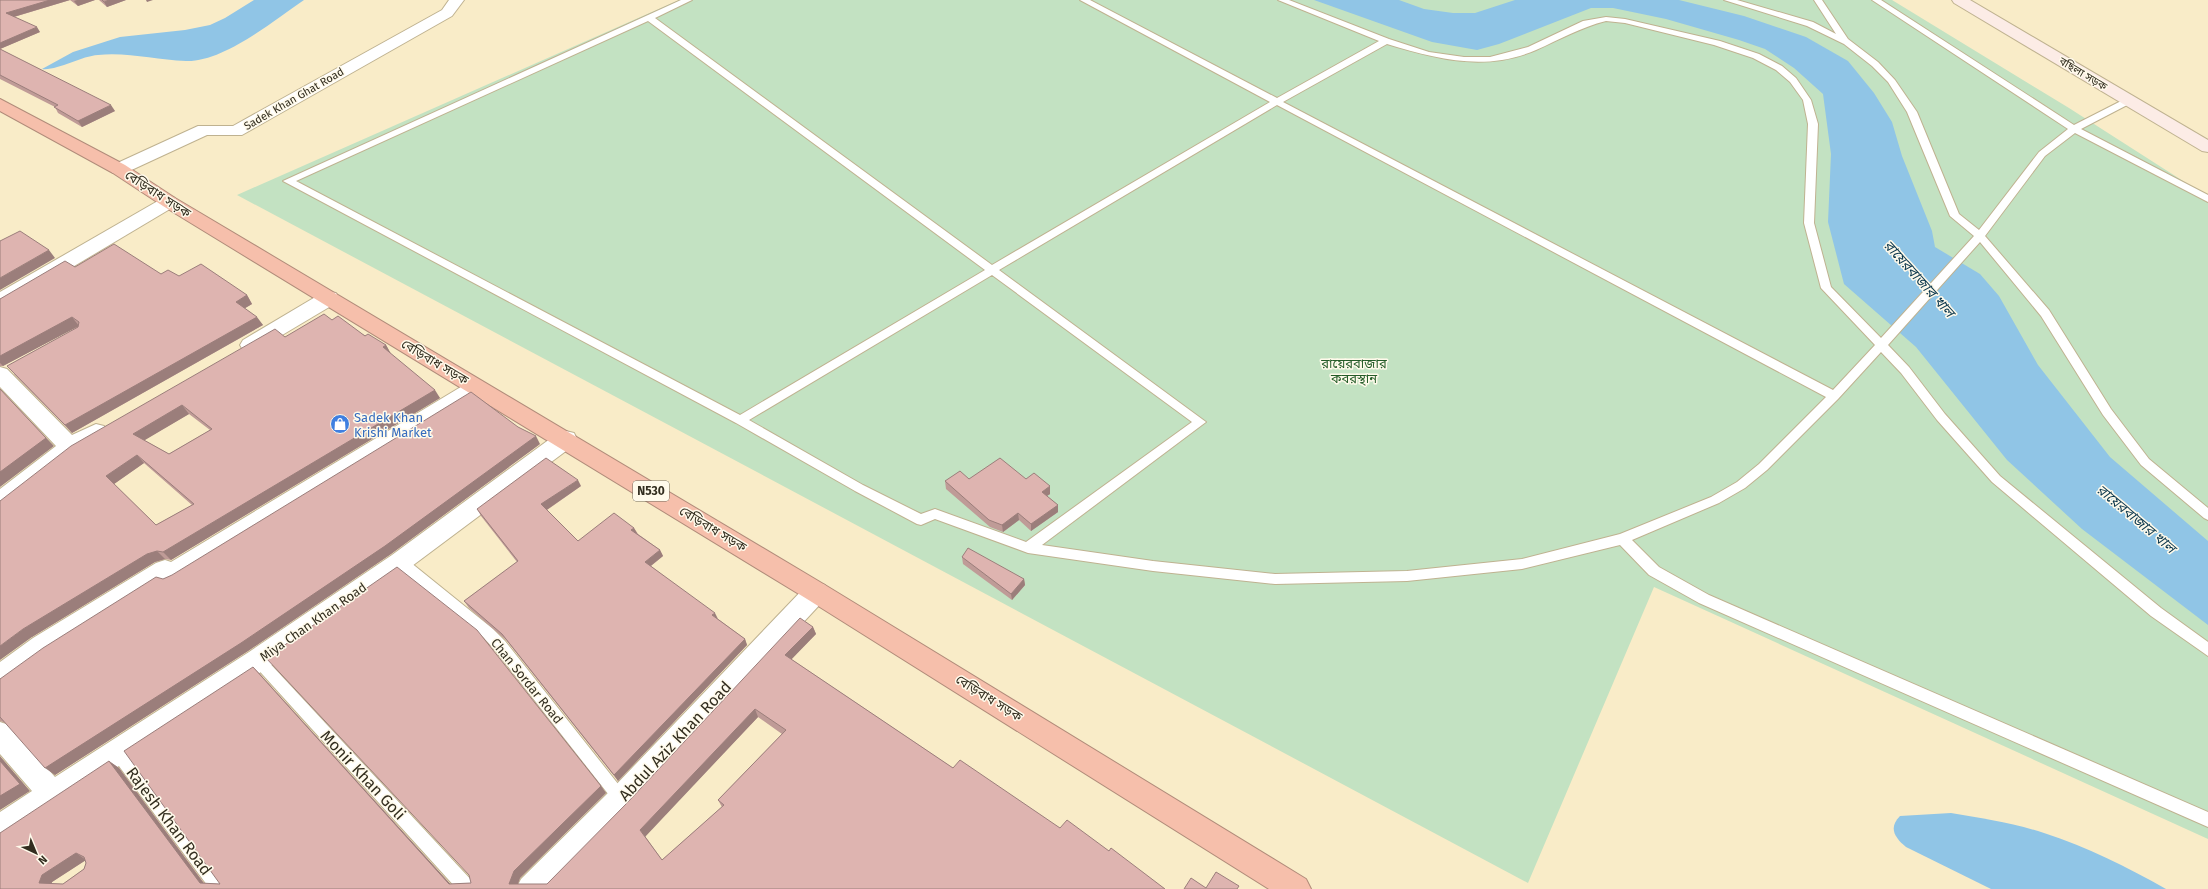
<svg xmlns="http://www.w3.org/2000/svg" width="2208" height="889" font-family="'Fira Sans','Noto Sans Bengali',sans-serif">
	<style>
		.green { fill: #c3e2c2 }
		.water { fill: #90c5e6 }
		.lines { fill: none; stroke-linecap: round; stroke-linejoin: round }
		.lane-casing { stroke: #bfb290; stroke-width: 2 }
		.street-casing { stroke: #bfb290; stroke-width: 2 }
		.secondary-casing { stroke: #bfb290; stroke-width: 2 }
		.highway-casing { stroke: #b18c7a; stroke-width: 2 }
		.lane { fill: #fff; fill-rule: evenodd }
		.street { fill: #fff; fill-rule: evenodd }
		.secondary { fill: #fcece6; fill-rule: evenodd }
		.highway { fill: #f6bfab; fill-rule: evenodd }
		.wall { fill: #bf9b97; fill-rule: evenodd }
		.shaded-wall { fill: #9b7e7b }
		.building { fill: #deb4b0; stroke: #9b7e7b; fill-rule: evenodd }
		.labels { text-anchor: middle; dominant-baseline: central; stroke-width: 3; stroke-linejoin: round; paint-order: stroke }
		.far-street-label { font-size: 11px; fill: #322d1f; stroke: #fffaeb }
		.shield { fill: #fffaeb; stroke: #706a5c; stroke-width: 1 }
		.shield-label { font-size: 12px; font-weight: bold; fill: #322d1f }
		.street-label { font-size: 13px; fill: #322d1f; stroke: #fffaeb }
		.park-label { font-size: 13px; fill: #245c28; stroke: #fffaeb }
		.shop-label { font-size: 13px; fill: #366cbe; stroke: #fffaeb; text-anchor: start }
		.water-label { font-size: 14px; font-style: italic; fill: #0b374d; stroke: #fffaeb }
		.near-street-label { font-size: 16px; fill: #322d1f; stroke: #fffaeb }
	</style>
	<rect width="100%" height="100%" fill="#f9ecc8"/>
	<path class="green" d="M679 0H1892L2069 108 2208 197V839L1654 587 1528 883 237 195Z"/>
	<g class="water">
		<path d="M254 0H304C273 21 224 62 186 61 156 60 128 52 98 55 81 56 57 71 42 69L73 52 120 37 185 30 210 25 225 18Z"/>
		<path d="M1314 0H1399L1424 9 1453 13H1475L1515 0H1679L1744 16 1806 37 1848 61 1874 93 1892 122 1902 156 1932 231 1935 247 1980 274 1999 296 2038 365 2110 457 2208 541V625L2082 529 2007 460 1916 347 1844 284 1828 222 1831 154 1823 94 1794 68 1765 49 1739 40 1666 19 1613 8H1591L1499 44 1477 50 1432 42Z"/>
		<path d="M1951 813C1982 818 2013 823 2044 833 2087 847 2127 867 2166 889H1991L1906 847C1895 838 1888 828 1900 816Z"/>
	</g>
	<g class="lines">
		<g class="lane-casing">
			<g id="lane">
				<path d="M681 0H692L655 18 992 265 1270 102 1080 0H1090L1277 98 1379 41 1278 0H1289L1389 39 1429 52 1464 57H1490L1528 47 1583 21 1606 17 1625 19 1720 41 1759 54 1782 66 1796 78 1811 100 1818 124 1814 223 1831 287 1881 338 1974 236 1950 216 1907 112 1888 82 1872 66 1844 44 1807 26 1724 0H1737L1813 22 1836 34 1814 0H1822L1848 39 1878 62 1895 80 1917 112 1959 214 1979 230 2039 152 2068 129 1872 0H1881L2074 125 2125 99H2131V103L2081 129 2208 195V202L2075 133 2045 156 1985 236 2049 310 2111 409 2149 459 2208 508V520L2204 518 2141 465 2103 415 2041 316 1980 242 1888 345 1909 367 1945 414 2000 476 2161 608 2208 642V656L2151 616 1992 482 1937 420 1901 373 1881 352 1838 399 1767 470 1745 488 1719 503 1632 540 1659 567 1709 595 2208 812V827L1699 603 1649 575 1620 545 1522 569 1407 581 1275 584 1153 571 1028 553 935 519 921 525 917 524 855 491 736 423 283 181ZM648 21 985 270 740 415 296 181ZM1606 21 1625 23 1714 45 1753 58 1776 70 1790 82 1803 100 1808 124 1804 223 1821 288 1875 345 1833 390 1283 102 1387 44C1437 59 1485 72 1536 50 1559 40 1581 27 1606 21ZM1277 105 1826 397 1759 464 1737 482 1711 497 1620 534 1522 559 1407 571 1275 574 1153 561 1042 545 1206 422 999 270ZM992 275 1192 422 1026 542 935 509 921 514 863 485 749 420Z"/>
				<path d="M400 557 405 558 493 629 505 641 626 794 629 799 626 804 621 806 616 804 495 650 483 637 395 566 393 562 395 558Z"/>
				<path d="M258 654 263 656 474 883 476 889H457L253 664 251 660 253 656Z"/>
				<path d="M118 746 123 748 228 889H210L113 758 111 753 113 748Z"/>
			</g>
		</g>
		<g class="street-casing">
			<g id="street">
				<path d="M449 0H464L452 16 242 135H207L125 173H113L110 169 113 165 198 126H233L442 10Z"/>
				<path d="M169 196 175 198 178 202 175 206 7 306 0 308V292L163 198Z"/>
				<path d="M329 292 336 293 339 298 336 303 257 350 250 352 243 350 240 345 243 340 322 293Z"/>
				<path d="M0 367 7 369 72 435 96 424 104 426 107 432 104 438 78 453 8 508 0 511V489L56 446 0 387Z"/>
				<path d="M476 380 483 382 487 387 483 392 179 582 170 585 164 583 51 654 9 685 0 688V662L33 638 156 563 165 560 171 562 469 382Z"/>
				<path d="M566 431 574 433 577 439 574 445 408 569 267 668 10 838 0 841V812L32 791 0 754V722L9 725 55 777 249 652 392 555 558 433Z"/>
				<path d="M816 582 825 585 828 592 825 599 631 808 551 889H516L521 879 611 790 807 585Z"/>
			</g>
		</g>
		<g class="secondary-casing">
			<path id="secondary" d="M1952 0H1970L2208 140V152L2202 151 1954 3Z"/>
		</g>
		<g class="highway-casing">
			<path id="highway" d="M0 99 125 165 175 198 825 585 1306 879 1311 889H1269L807 599 163 206 113 173 0 111Z"/>
		</g>
		<use href="#lane" class="lane"/>
		<use href="#street" class="street"/>
		<use href="#secondary" class="secondary"/>
		<use href="#highway" class="highway"/>
	</g>
	<g class="wall">
		<path d="M0 0H95L78 6 70 0 14 17 40 32 0 49 115 111 82 127 58 113 55 107 0 79Z"/>
		<path d="M99 0H126L107 7Z"/>
		<path d="M75 267 161 274 179 276 247 295 252 304 245 308 263 325 72 433 14 374 78 326 3 366H0V299Z"/>
		<path d="M332 320 386 345 391 354 440 398 171 560 165 559 155 562 32 637 0 501 285 337ZM189 414 210 430 169 454 144 440ZM144 463 192 505 156 525 114 484Z"/>
		<path d="M540 444 391 554 248 651 55 775 6 723 0 721V679L163 579Z"/>
		<path d="M969 479H1026L1050 494 1047 496 1058 505V512L1031 531 1019 520 1003 532 990 527 946 489 945 481Z"/>
		<path d="M581 486 547 510 578 541 634 528 638 534 660 550 663 556 651 566 718 619 745 639 747 645 618 781 506 640 469 608 464 601 517 562 481 516 477 509Z"/>
		<path d="M962 557 1024 579 1025 585 1012 600 963 564Z"/>
		<path d="M813 627 816 634 791 659 953 768 1060 828 1109 851 1165 889H0L109 761 119 768 204 883 220 884 253 667 450 884 471 883 601 786 606 793 520 878 518 884H547ZM758 717 782 734 718 800 722 807 662 860 645 836ZM86 860V863L84 869 63 884H52V882Z"/>
	</g>
	<g class="shaded-wall">
		<path d="M50 0H70L10 18 6 13Z"/>
		<path d="M77 0H95L78 6 74 1Z"/>
		<path d="M109 0H126L107 7 104 2Z"/>
		<path d="M146 0H153L147 2Z"/>
		<path d="M37 27 40 32 0 49V43Z"/>
		<path d="M111 105 115 111 82 127 78 121Z"/>
		<path d="M49 250 55 258 0 290V278Z"/>
		<path d="M247 295 252 304 242 310 236 302Z"/>
		<path d="M72 317 79 326 3 366 0 363V356Z"/>
		<path d="M257 317 263 325 72 433 65 425Z"/>
		<path d="M386 345 391 354 383 347Z"/>
		<path d="M0 389 54 446 0 487Z"/>
		<path d="M435 390 440 398 171 560 163 552Z"/>
		<path d="M182 405 189 414 140 443 133 434Z"/>
		<path d="M536 436 540 444 391 554 248 651 55 775 45 768Z"/>
		<path d="M137 455 144 463 114 484 106 476Z"/>
		<path d="M578 480 581 486 545 511 541 504Z"/>
		<path d="M1050 486V494L1042 499V492Z"/>
		<path d="M1058 505V512L1031 531V524Z"/>
		<path d="M1018 513 1019 520 1003 532 1002 525Z"/>
		<path d="M634 528 638 535 631 530Z"/>
		<path d="M660 550 663 556 648 568 645 562Z"/>
		<path d="M157 551 165 559 155 562 32 637 0 660V646L23 629 147 554Z"/>
		<path d="M1024 579 1025 585 1012 600 1011 594Z"/>
		<path d="M715 613 718 619 712 615Z"/>
		<path d="M813 627 816 634 788 663 785 655Z"/>
		<path d="M745 639 747 645 618 781 614 775Z"/>
		<path d="M253 667 260 674 455 889 449 884Z"/>
		<path d="M755 709 758 717 645 837 640 830Z"/>
		<path d="M0 756 30 791 0 810Z"/>
		<path d="M109 761 119 768 208 889 200 883Z"/>
		<path d="M601 786 606 793 520 878 516 889 509 884 514 871Z"/>
		<path d="M76 853 86 860 52 882 50 889 39 883 42 875Z"/>
	</g>
	<g class="building">
		<path d="M0 0H50L6 13 37 27 0 43Z"/>
		<path d="M102 0H109L104 2Z"/>
		<path d="M0 49 111 105 78 121 54 107 58 105 0 75Z"/>
		<path d="M20 231 49 250 0 278V241Z"/>
		<path d="M114 244 161 274 168 270 179 276 201 264 247 295 236 302 257 317 65 425 7 366 78 327 79 322 72 317 0 356V299L65 261 75 267Z"/>
		<path d="M324 314 332 320 338 316 365 336 368 334 386 345 383 347 435 390 163 552 157 551 147 554 23 629 0 646V501L71 446 275 329 285 337ZM182 405 212 429 169 454 133 434ZM137 455 194 504 156 525 106 476Z"/>
		<path d="M0 389 46 438 0 472Z"/>
		<path d="M471 392 518 427 536 436 385 546 241 643 45 768 0 717V679L43 648 156 577 163 579 172 575Z"/>
		<path d="M546 458 578 480 541 504 578 541 614 513 634 528 631 530 660 550 645 562 715 613 712 615 745 639 614 775 502 634 464 601 518 561 477 509Z"/>
		<path d="M1000 458 1026 479 1034 473 1050 486 1042 492 1058 505 1031 524 1018 513 1002 525 989 520 945 481 960 471 969 479Z"/>
		<path d="M968 548 1024 579 1011 594 962 557Z"/>
		<path d="M397 567 477 630 601 786 514 871 509 884H547L628 802 800 618 813 627 785 655 953 768 960 760 1060 828 1067 820 1109 851 1111 848 1165 889H0V833L109 761 200 883 220 884 124 751 253 667 449 884 471 883 469 875 266 658ZM755 709 786 730 718 800 724 805 662 860 640 830ZM76 853 84 857 86 863 84 869 63 884 39 883 42 875Z"/>
		<path d="M0 761 20 784 0 796Z"/>
		<path d="M1216 872 1239 886 1237 889H1184L1191 878 1206 888Z"/>
	</g>
	<defs>
		<g id="shop-disc" transform="scale(1)"><circle r="9.5" fill="#3f7fe0" stroke="#fffaeb"/><path d="M-5-2.5h2.3a2.7 3.5 0 0 1 5.4 0H5L5.5 6h-11ZM-1.5-2.5h3a1.5 2.3 0 0 0-3 0Z" fill="#fff"/></g>
	</defs>
	<g fill-rule="evenodd">
		<use href="#shop-disc" x="340" y="424"/>
	</g>
	<g class="labels">
		<g class="far-street-label">
			<text transform="translate(2083 74) rotate(31)">বছিলা সড়ক</text>
			<text transform="translate(294 99) rotate(-30)">Sadek Khan Ghat Road</text>
		</g>
		<rect class="shield" x="633" y="481" width="36" height="20" rx="3"/>
		<g class="shield-label">
			<text x="651" y="491">N530</text>
		</g>
		<g class="street-label">
			<text transform="translate(158 194) rotate(33)">বেড়িবাধ সড়ক</text>
			<text transform="translate(435 362) rotate(31)">বেড়িবাধ সড়ক</text>
			<text transform="translate(713 529) rotate(31)">বেড়িবাধ সড়ক</text>
			<text transform="translate(313 622) rotate(-35)">Miya Chan Khan Road</text>
			<text transform="translate(527 681) rotate(51)">Chan Sordar Road</text>
			<text transform="translate(989 698) rotate(32)">বেড়িবাধ সড়ক</text>
		</g>
		<g class="park-label">
			<text x="1354" y="363">রায়েরবাজার<tspan x="1354" dy="15">কবরস্থান</tspan></text>
		</g>
		<g class="shop-label">
			<text x="354" y="417">Sadek Khan<tspan x="354" dy="15">Krishi Market</tspan></text>
		</g>
		<g class="water-label">
			<text transform="translate(1919 279) rotate(48)">রায়েরবাজার খাল</text>
			<text transform="translate(2136 519) rotate(40)">রায়েরবাজার খাল</text>
		</g>
		<g class="near-street-label">
			<text transform="translate(675 741) rotate(-47)">Abdul Aziz Khan Road</text>
			<text transform="translate(363 775) rotate(47)">Monir Khan Goli</text>
			<text transform="translate(169 821) rotate(53)">Rajesh Khan Road</text>
		</g>
	</g>
	<g transform="translate(36 853) rotate(136)" stroke="#fffaeb" stroke-width="3" paint-order="stroke">
	<path d="M0-3L7 15L0 10L-7 15Z" fill="#322d1f"/>
	<text y="-6" font-size="11" font-weight="bold" text-anchor="middle" fill="#322d1f">N</text>
	</g>
</svg>
